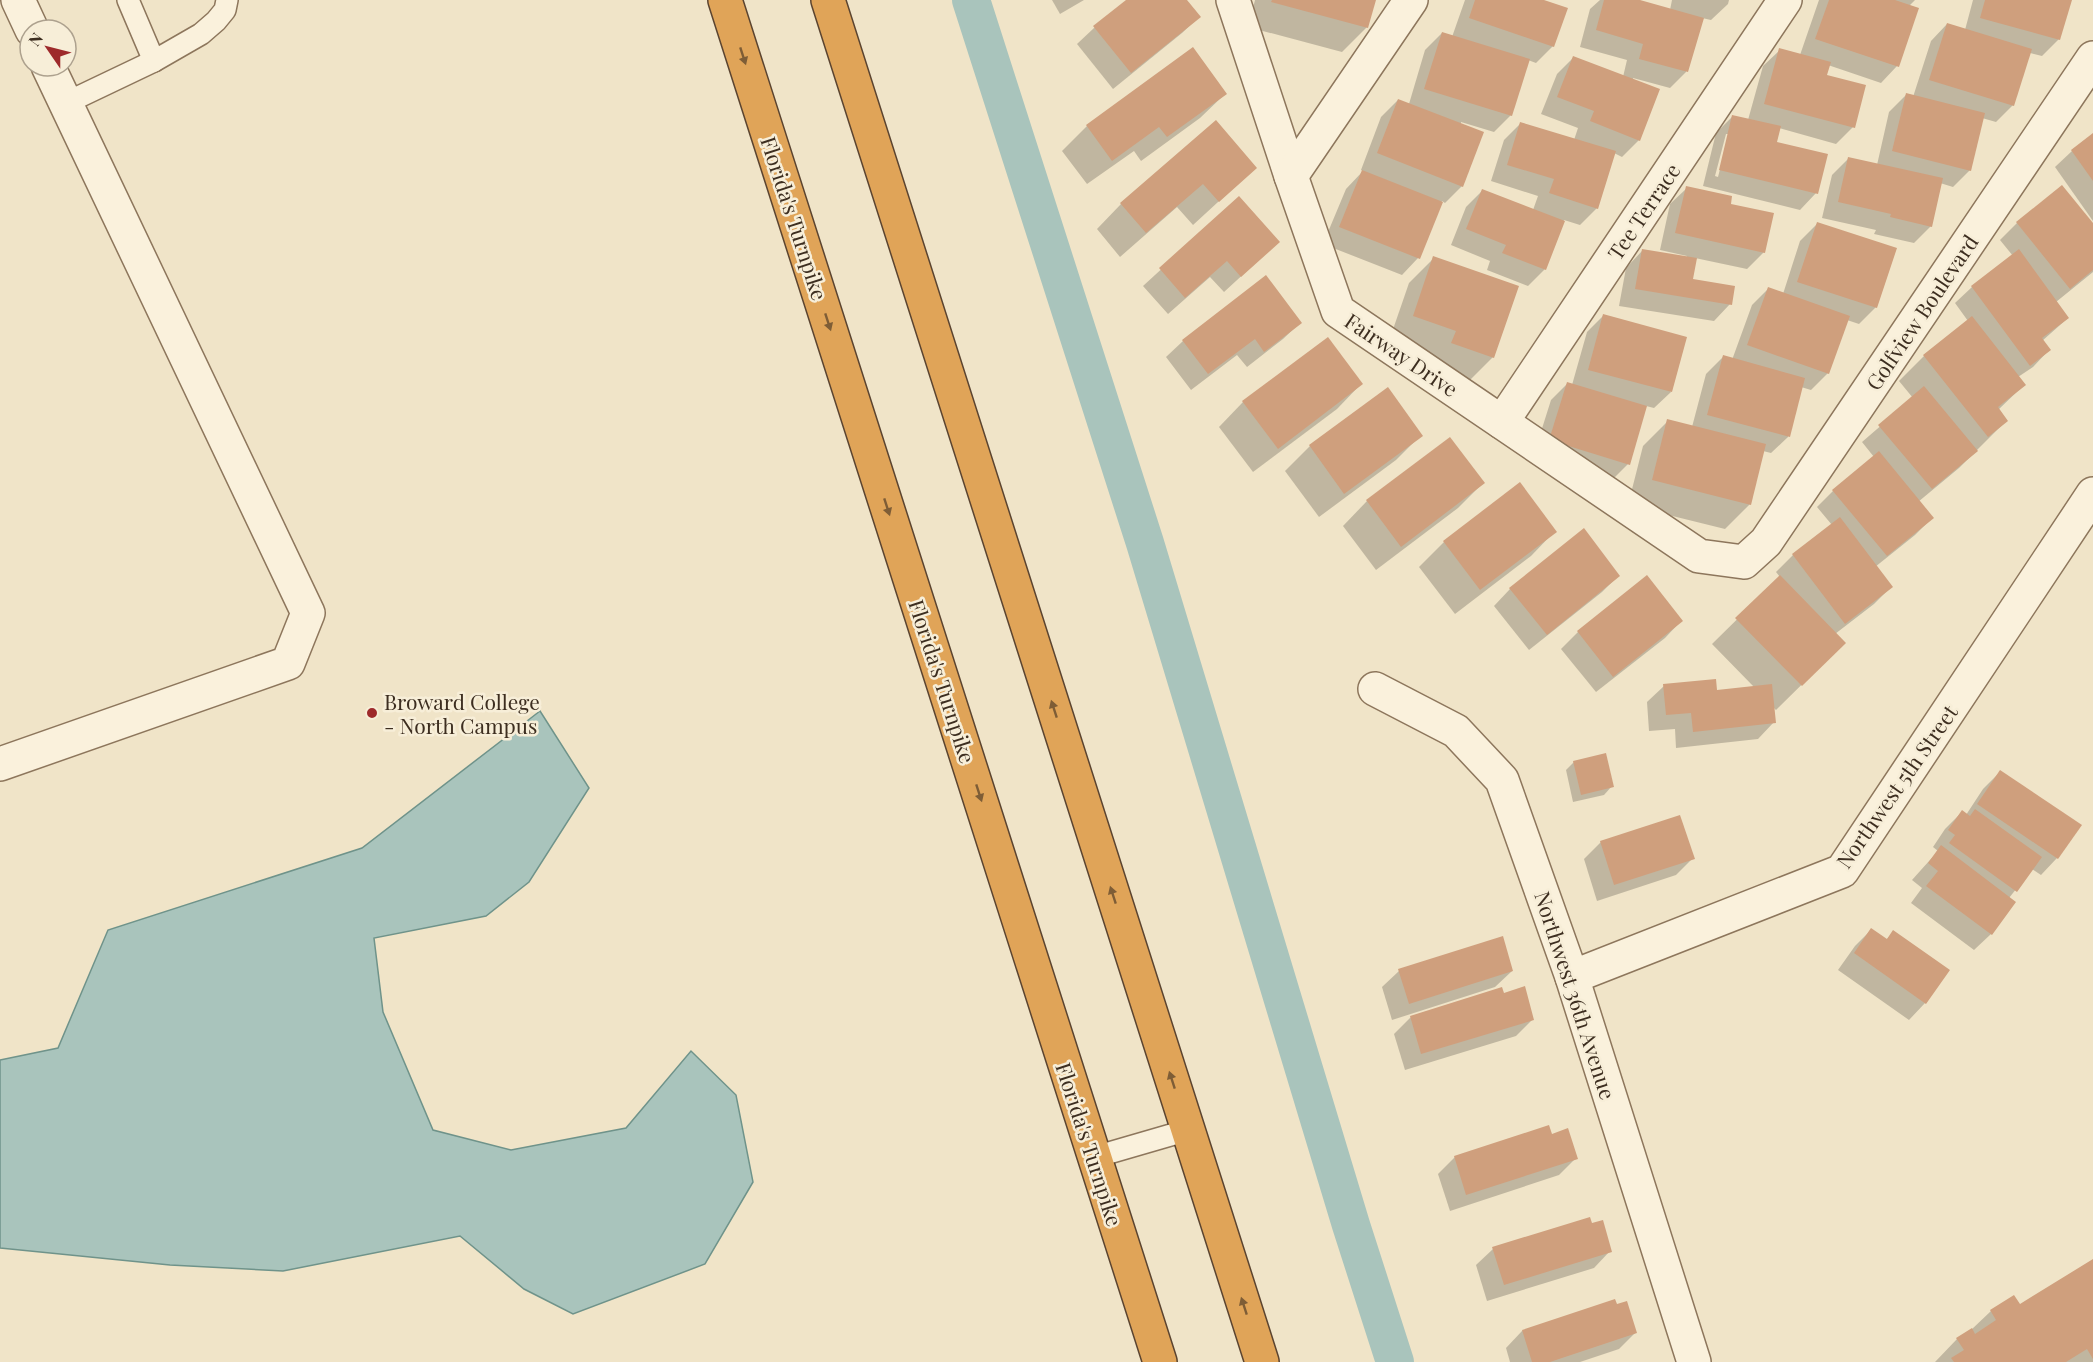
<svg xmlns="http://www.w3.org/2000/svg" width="2093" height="1362" font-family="'Playfair Display',serif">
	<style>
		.water { fill: #a9c4bc; stroke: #6f938a; stroke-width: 1.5 }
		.shadow { fill: #0003; fill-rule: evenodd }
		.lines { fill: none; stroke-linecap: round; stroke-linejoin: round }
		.canal { stroke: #a9c4bc; stroke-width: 38 }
		.building { fill: #cf9f7d }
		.service-casing { stroke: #8d765c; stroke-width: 24 }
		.minor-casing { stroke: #8d765c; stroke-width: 36 }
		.motorway-casing { stroke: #5b4430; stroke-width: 36 }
		.service { stroke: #faf1dc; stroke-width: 21 }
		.minor { stroke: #faf1dc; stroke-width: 33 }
		.motorway { stroke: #e0a458; stroke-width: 33 }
		.oneway { fill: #7e5d36 }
		.poi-dot { fill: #9e2a2b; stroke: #f7eed8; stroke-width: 2 }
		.labels { text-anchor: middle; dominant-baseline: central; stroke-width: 5; stroke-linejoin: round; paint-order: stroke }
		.street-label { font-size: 21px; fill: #3d2e20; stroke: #f7eed8 }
		.poi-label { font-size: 21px; fill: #3d2e20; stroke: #f7eed8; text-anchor: start }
	</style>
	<rect width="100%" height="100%" fill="#f0e4c8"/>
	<path class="water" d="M540 711 589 788 529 882 486 916 374 938 383 1012 433 1130 511 1150 626 1128 691 1051 736 1095 753 1182 705 1264 573 1314 524 1289 460 1236 283 1271 170 1265 0 1248V1060L58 1048 108 930 362 848Z"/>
	<g class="shadow">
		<path d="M1052 0H1084L1060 14Z"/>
		<path d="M1128 0H1185L1199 17 1182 33 1113 89 1077 44 1094 28Z"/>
		<path d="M1255 0H1374L1367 27 1342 52 1248 27Z"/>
		<path d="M1465 0H1540L1553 46 1536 63 1528 60 1511 115 1494 132 1461 122 1462 186 1445 203 1442 201 1418 258 1402 275 1323 244 1346 189 1363 171 1361 170 1381 117 1398 100 1409 104 1425 50 1442 33 1452 37Z"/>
		<path d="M1600 0H1634L1670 10 1672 0H1729L1728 4 1711 20 1702 18 1686 72 1670 88 1633 78 1639 140 1622 157 1614 153 1597 208 1580 225 1564 220 1545 269 1528 286 1487 270 1490 261 1451 245 1466 207 1482 191 1533 210 1538 196 1491 181 1504 140 1521 123 1574 140 1578 128 1541 114 1557 74 1573 58 1623 77 1627 60 1580 47 1590 9Z"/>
		<path d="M1819 0H1915L1909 6 1897 66 1881 83 1828 65 1825 76 1853 127 1836 144 1779 128 1775 143 1816 193 1800 210 1703 186 1716 133 1733 116 1748 120 1763 66 1780 50 1800 55ZM1726 134H1729L1718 177 1715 176Z"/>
		<path d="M1973 0H2070L2059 39 2042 56 2030 53 2013 105 1996 122 1982 118 1970 170 1953 187 1940 183 1931 226 1914 243 1874 234 1876 230 1822 218 1832 175 1849 158 1877 165 1889 112 1906 95 1913 97 1931 41 1947 24 1965 30Z"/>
		<path d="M1225 94 1200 118 1141 161 1134 151 1087 184 1062 151 1087 126Z"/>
		<path d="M2093 135V221L2055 167 2072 151Z"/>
		<path d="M1255 168 1193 225 1177 207 1120 257 1097 229 1121 204Z"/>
		<path d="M2062 187 2093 226V272L2056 302 2068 318 2042 341 2049 350 2033 367 2018 377 2024 385 1998 410 2006 421 1959 468 1918 502 1932 518 1915 535 1875 567 1891 587 1874 604 1835 634 1844 643 1776 710 1773 707 1774 722 1758 739 1676 748 1675 729 1649 731 1647 702 1664 686 1716 691 1754 687 1712 644 1780 577 1776 572 1793 555 1832 525 1817 507 1833 491 1874 457 1862 442 1913 398 1899 381 1924 356 1968 321 1955 303 1972 287 2013 256 2000 240 2017 223Z"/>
		<path d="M1687 188 1729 205 1764 252 1747 269 1695 258 1692 280 1730 304 1714 321 1619 306 1626 268 1642 251 1686 258 1687 256 1660 250 1670 204Z"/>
		<path d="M1239 198 1261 258 1224 292 1210 277 1168 314 1143 286Z"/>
		<path d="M1817 224 1876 307 1859 324 1847 320 1828 373 1811 390 1801 387 1788 437 1771 453 1763 451 1750 504 1725 529 1628 505 1643 446 1668 421 1692 427 1706 374 1723 357 1732 360 1752 305 1768 289 1783 294 1800 241Z"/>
		<path d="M1434 258 1493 357 1468 382 1389 341 1409 283Z"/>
		<path d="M1603 316 1671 392 1654 408 1646 406 1628 464 1611 481 1533 457 1551 400 1567 384 1572 385 1587 332Z"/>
		<path d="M1300 323 1283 339 1247 367 1237 355 1191 390 1166 357 1183 341Z"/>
		<path d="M1361 384 1337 409 1253 472 1219 427 1243 402Z"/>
		<path d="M1421 435 1396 460 1319 517 1285 471 1310 446Z"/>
		<path d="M1483 483 1458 508 1376 570 1343 526 1367 501Z"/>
		<path d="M1555 531 1531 556 1455 614 1419 567 1444 542Z"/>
		<path d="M1618 576 1602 592 1529 650 1494 606 1510 589Z"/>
		<path d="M1647 577 1681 621 1665 638 1596 692 1561 649 1578 632Z"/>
		<path d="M1574 762 1612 786 1604 795 1573 802 1566 770Z"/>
		<path d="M2000 772 2057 858 2041 875 2032 869 2009 898 1991 934 1974 950 1911 903 1922 888 1912 880 1938 851 1933 847 1945 829 1962 812 1966 815 1983 789Z"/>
		<path d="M1601 842 1693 858 1676 875 1597 901 1584 859Z"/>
		<path d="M1871 930 1886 940 1894 932 1925 1003 1909 1020 1838 970 1855 946Z"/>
		<path d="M1399 971H1512L1495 987 1392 1020 1382 987Z"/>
		<path d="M1503 994 1533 1019 1516 1036 1405 1070 1394 1034 1411 1017Z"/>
		<path d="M1551 1135 1576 1158 1559 1175 1450 1211 1438 1174 1455 1157Z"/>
		<path d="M1493 1249 1610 1251 1594 1268 1487 1301 1476 1265Z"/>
		<path d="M2093 1261V1362H1935L1957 1339 1971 1330 1991 1311 2019 1306Z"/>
		<path d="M1614 1301 1636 1332 1619 1349 1580 1362H1510L1506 1348 1522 1331Z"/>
	</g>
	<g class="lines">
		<path class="canal" d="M971 0 1145 543 1351 1225 1395 1362"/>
	</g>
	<g class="building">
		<path d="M1126 0H1187L1201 17 1131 73 1093 26Z"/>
		<path d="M1272 0H1376L1368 28 1271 2Z"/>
		<path d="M1475 0H1544L1568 8 1554 47 1469 18Z"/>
		<path d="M1604 0H1640L1704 18 1688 72 1639 59 1643 44 1596 30Z"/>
		<path d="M1829 0H1895L1919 8 1899 67 1815 39Z"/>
		<path d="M1985 0H2072L2060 40 1980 18Z"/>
		<path d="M1947 23 2032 49 2014 106 1929 80Z"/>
		<path d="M1442 32 1530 59 1512 116 1424 89Z"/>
		<path d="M1193 47 1227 94 1167 137 1159 127 1112 161 1086 125Z"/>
		<path d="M1779 48 1831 62 1827 75 1866 85 1855 128 1764 104Z"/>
		<path d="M1573 56 1660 89 1640 141 1590 121 1594 111 1557 97Z"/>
		<path d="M1906 93 1985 113 1971 171 1892 151Z"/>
		<path d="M1398 99 1484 132 1463 187 1377 153Z"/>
		<path d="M1732 115 1781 126 1777 142 1828 154 1818 194 1719 170Z"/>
		<path d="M1216 120 1257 168 1219 202 1203 184 1146 233 1120 203Z"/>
		<path d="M1520 122 1616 151 1598 209 1549 193 1554 179 1507 165Z"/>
		<path d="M2093 133V181L2071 150Z"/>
		<path d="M1848 157 1943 178 1932 227 1890 217 1891 214 1838 202Z"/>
		<path d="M1362 170 1443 202 1420 259 1339 227Z"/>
		<path d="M2062 185 2093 223V270L2070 289 2016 222Z"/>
		<path d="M1686 186 1732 196 1731 204 1774 213 1765 253 1675 233Z"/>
		<path d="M1482 189 1565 221 1546 270 1502 253 1506 245 1466 229Z"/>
		<path d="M1239 196 1280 242 1241 277 1227 261 1185 298 1159 268Z"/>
		<path d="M1817 222 1897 248 1877 308 1797 282Z"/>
		<path d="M1642 249 1697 258 1693 279 1735 286 1732 305 1635 289Z"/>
		<path d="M2019 249 2069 318 2042 338 2051 350 2030 366 1971 286Z"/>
		<path d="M1433 256 1519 286 1494 358 1451 343 1456 331 1413 316Z"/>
		<path d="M1266 275 1302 323 1264 352 1255 339 1208 374 1182 340Z"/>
		<path d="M1768 287 1850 316 1829 374 1747 345Z"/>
		<path d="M1603 314 1687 337 1672 392 1588 370Z"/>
		<path d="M1972 316 2026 385 1998 407 2008 421 1988 437 1923 355Z"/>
		<path d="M1328 337 1363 384 1278 449 1242 401Z"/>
		<path d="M1723 355 1805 378 1790 437 1707 415Z"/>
		<path d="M1567 382 1647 406 1630 465 1549 440Z"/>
		<path d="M1924 386 1978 451 1932 489 1878 425Z"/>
		<path d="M1388 387 1423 436 1344 494 1309 445Z"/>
		<path d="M1667 419 1766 444 1751 505 1652 480Z"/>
		<path d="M1450 437 1485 483 1401 547 1366 500Z"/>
		<path d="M1879 451 1934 518 1887 556 1832 490Z"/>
		<path d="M1520 482 1557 532 1480 590 1443 541Z"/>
		<path d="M1840 517 1893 587 1845 624 1792 554Z"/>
		<path d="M1584 528 1620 576 1547 635 1509 588Z"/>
		<path d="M1647 575 1683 621 1613 677 1577 631Z"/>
		<path d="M1780 575 1846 643 1802 686 1735 618Z"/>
		<path d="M1716 679 1717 690 1772 684 1776 723 1693 732 1691 713 1666 715 1663 684Z"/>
		<path d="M1606 753 1614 787 1581 795 1573 761Z"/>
		<path d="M2000 770 2082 825 2058 859 1977 804Z"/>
		<path d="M1975 809 2042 857 2017 892 1949 843 1955 835 1948 830 1962 810 1970 816Z"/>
		<path d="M1680 815 1695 859 1614 885 1600 841Z"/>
		<path d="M1941 845 2016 902 1992 935 1926 886 1938 871 1928 863Z"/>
		<path d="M1871 928 1887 939 1893 930 1950 970 1926 1004 1854 953Z"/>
		<path d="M1503 936 1513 971 1409 1004 1398 969Z"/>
		<path d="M1525 986 1534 1020 1421 1054 1410 1016 1502 987 1504 993Z"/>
		<path d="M1549 1125 1552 1134 1568 1128 1578 1159 1466 1195 1454 1156Z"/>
		<path d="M1590 1217 1592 1223 1603 1220 1612 1252 1504 1285 1492 1247Z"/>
		<path d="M2093 1259V1359L2087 1349 2066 1362H1954L1951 1358 1964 1350 1956 1338 1972 1328 1975 1334 1996 1320 1990 1310 2014 1295 2020 1304Z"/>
		<path d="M1615 1299 1617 1304 1627 1301 1637 1333 1550 1362H1532L1522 1330Z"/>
	</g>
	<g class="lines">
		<g class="service-casing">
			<g id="service">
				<path d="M128 0 154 61"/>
				<path d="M66 103 154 61 201 34 216 21 225 10 227 0"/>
				<path d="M1095 1157 1188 1130"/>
			</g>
		</g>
		<g class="minor-casing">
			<g id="minor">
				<path d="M18 0 32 30"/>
				<path d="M1233 0 1291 176 1338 311 1699 556 1744 562 1766 542 2093 58"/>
				<path d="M1291 176 1411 0"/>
				<path d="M1502 422 1785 0"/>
				<path d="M1375 689 1456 731 1502 780 1572 977 1694 1362"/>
				<path d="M0 764 288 663 308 613 48 66"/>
				<path d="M1572 977 1842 871 2093 494"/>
			</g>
		</g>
		<g class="motorway-casing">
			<g id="motorway">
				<path d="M725 0 1160 1362"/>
				<path d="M828 0 1262 1362"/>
			</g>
		</g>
		<use href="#service" class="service"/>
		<use href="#minor" class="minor"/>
		<use href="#motorway" class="motorway"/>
	</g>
	<defs><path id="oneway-solid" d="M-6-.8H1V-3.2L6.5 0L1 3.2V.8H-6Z" transform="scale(1.5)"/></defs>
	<g class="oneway">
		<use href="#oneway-solid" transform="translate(743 56) rotate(72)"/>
		<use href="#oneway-solid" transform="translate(828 322) rotate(72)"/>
		<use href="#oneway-solid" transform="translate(887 507) rotate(72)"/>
		<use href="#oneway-solid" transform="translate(1054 709) rotate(-108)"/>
		<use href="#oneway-solid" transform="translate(979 793) rotate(72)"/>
		<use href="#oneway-solid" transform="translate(1113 895) rotate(-108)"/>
		<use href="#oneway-solid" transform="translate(1172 1080) rotate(-108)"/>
		<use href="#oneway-solid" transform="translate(1244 1306) rotate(-108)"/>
	</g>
	<circle class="poi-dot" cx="372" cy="713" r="6"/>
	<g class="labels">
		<g class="street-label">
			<text transform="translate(1643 211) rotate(-56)">Tee Terrace</text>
			<text transform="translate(795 218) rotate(72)">Florida's Turnpike</text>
			<text transform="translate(1921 312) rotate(-56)">Golfview Boulevard</text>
			<text transform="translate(1402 354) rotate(34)">Fairway Drive</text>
			<text transform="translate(943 681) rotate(72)">Florida's Turnpike</text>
			<text transform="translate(1896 786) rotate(-55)">Northwest 5th Street</text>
			<text transform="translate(1576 995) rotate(72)">Northwest 36th Avenue</text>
			<text transform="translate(1090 1144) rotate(72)">Florida's Turnpike</text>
		</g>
		<g class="poi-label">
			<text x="384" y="701">Broward College<tspan x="384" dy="24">- North Campus</tspan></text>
		</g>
	</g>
	<g transform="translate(48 48) rotate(305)"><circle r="28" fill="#f7eed8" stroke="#ada18e" stroke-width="1.5"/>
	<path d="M0-4.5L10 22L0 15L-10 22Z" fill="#9e2a2b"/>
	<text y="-9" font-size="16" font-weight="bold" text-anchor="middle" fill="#3d2e20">N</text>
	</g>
</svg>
